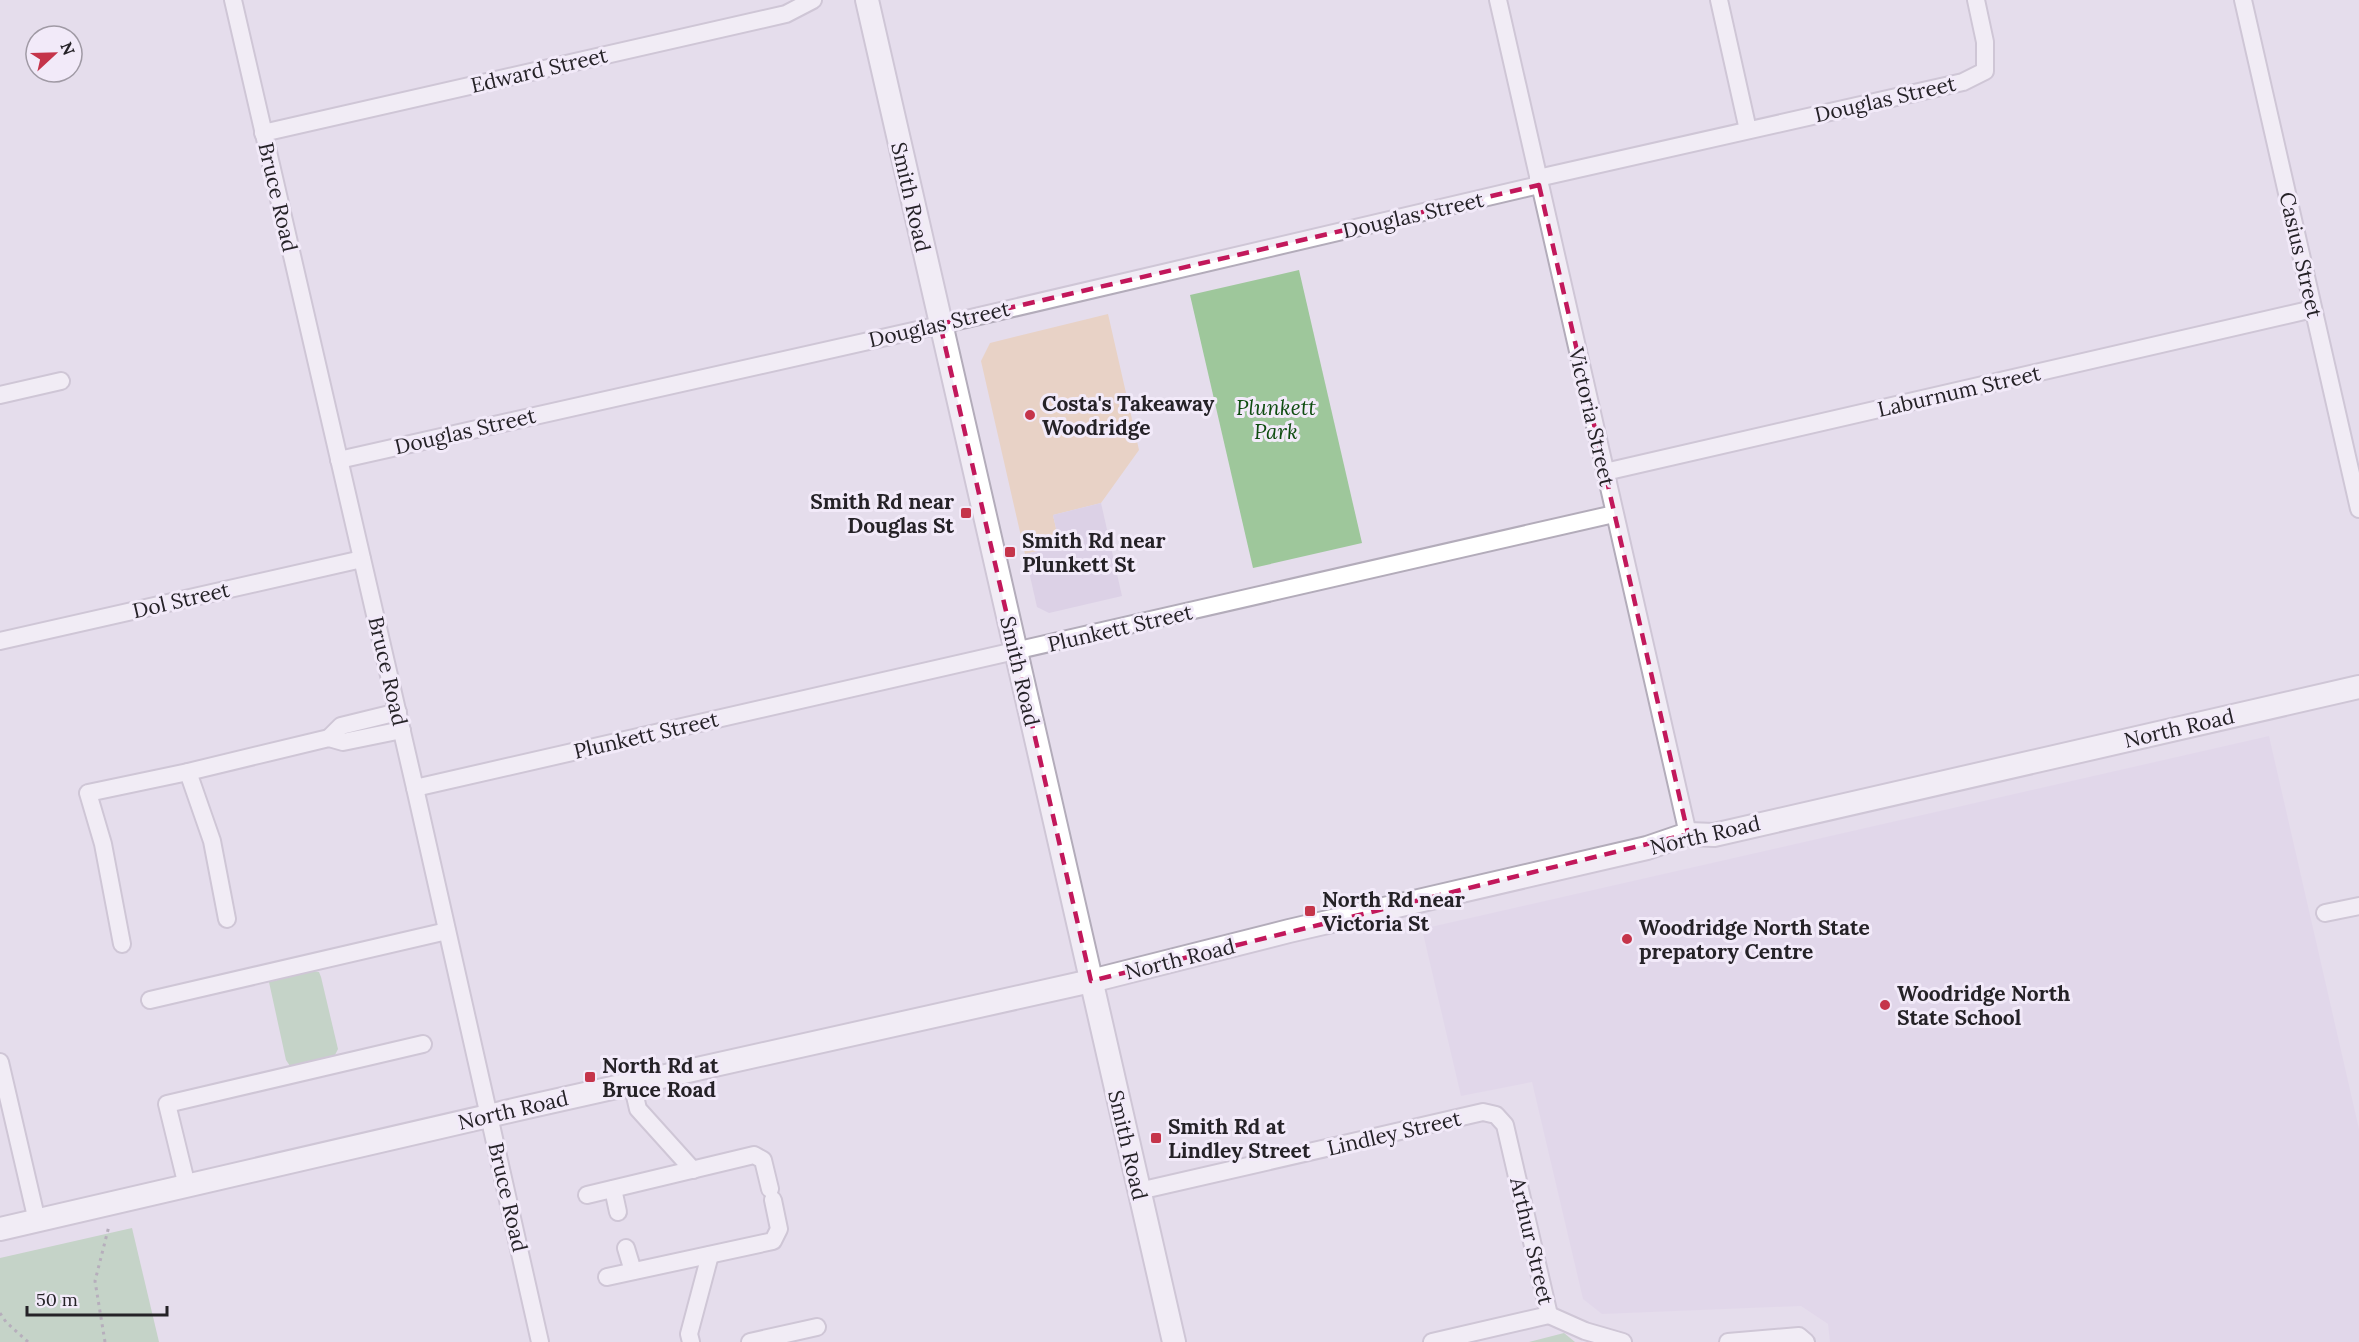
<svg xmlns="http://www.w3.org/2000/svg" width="2359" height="1342" font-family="Lora,serif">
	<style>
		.commercial { fill: #e8d2c6 }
		.built { fill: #dcd1e6 }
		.green { fill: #9ec79b }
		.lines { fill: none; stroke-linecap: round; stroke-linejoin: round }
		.street-casing { stroke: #b3acba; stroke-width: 20 }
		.secondary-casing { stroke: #b3acba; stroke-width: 26 }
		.path { stroke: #7d7781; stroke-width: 3; stroke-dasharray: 3 4.5; stroke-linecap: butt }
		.street { stroke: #fff; stroke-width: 16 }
		.secondary { stroke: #fff; stroke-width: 22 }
		.marked { fill: none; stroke: #c2185b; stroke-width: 4.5; stroke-dasharray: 12 8; stroke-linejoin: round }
		.poi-dot { fill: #c5344a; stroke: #f2eaf9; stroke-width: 2 }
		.labels { text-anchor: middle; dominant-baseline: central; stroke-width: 6; stroke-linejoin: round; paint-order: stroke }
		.street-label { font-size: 21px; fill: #252227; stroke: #f2eaf9 }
		.poi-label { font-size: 21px; font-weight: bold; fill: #252227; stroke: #f2eaf9; text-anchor: start }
		.park-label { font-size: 21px; font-style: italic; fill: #0e4c0f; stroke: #f2eaf9 }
	</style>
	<rect width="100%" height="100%" fill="#e5ddec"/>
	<path class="commercial" d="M1108 314 1139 450 1101 503 1053 515 1060 546 1025 554 981 361 990 343Z"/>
	<g class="built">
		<path d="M1101 503 1122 596 1049 613 1037 607 1025 554 1060 546 1053 515Z"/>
		<path d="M2269 736 2359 1129V1342H1830L1828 1324 1801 1306 1602 1314 1583 1299 1532 1082 1461 1096 1422 929Z"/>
	</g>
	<g class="green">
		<path d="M1299 270 1362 543 1253 568 1190 295Z"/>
		<path d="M314 971 319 972 321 977 338 1049 334 1057 290 1066 286 1060 269 982Z"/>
		<path d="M132 1228 159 1342H0V1258Z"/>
		<path d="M1564 1333 1575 1342H1529Z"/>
	</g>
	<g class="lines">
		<g class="street-casing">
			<g id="street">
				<path d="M233 0 415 788 540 1342"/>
				<path d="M1498 0 1688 834"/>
				<path d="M1719 0 1748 130"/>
				<path d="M2243 0 2359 509"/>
				<path d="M263 133 786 14 813 0"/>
				<path d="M1538 178 1963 82 1985 71V42L1976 0"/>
				<path d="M0 395 61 381"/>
				<path d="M339 460 962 320 1539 185"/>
				<path d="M1605 472 2313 309"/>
				<path d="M0 641 362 559"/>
				<path d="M329 738 341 726 398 712"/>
				<path d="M188 772 212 841 227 919"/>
				<path d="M415 788 1614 514"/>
				<path d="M2325 913 2359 906"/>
				<path d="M122 944 103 844 88 793 188 772 329 738 343 742 402 730"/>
				<path d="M150 1000 447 931"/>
				<path d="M0 1062 37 1221"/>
				<path d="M632 1083 638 1109 693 1170"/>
				<path d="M187 1186 167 1104 423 1044"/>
				<path d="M613 1189 618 1212"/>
				<path d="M1139 1191 1483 1112 1496 1115 1505 1125 1549 1315"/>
				<path d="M587 1195 754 1155 763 1160 770 1189"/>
				<path d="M626 1248 633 1271"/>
				<path d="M607 1277 773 1241 779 1229 773 1200"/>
				<path d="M1549 1315 1585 1331 1623 1342"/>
				<path d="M691 1342 689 1334 710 1255"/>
				<path d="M750 1342 817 1327"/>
				<path d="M1432 1342 1549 1315"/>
				<path d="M1728 1342 1799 1336 1806 1342"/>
			</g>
		</g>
		<g class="secondary-casing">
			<g id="secondary">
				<path d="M867 0 1174 1342"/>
				<path d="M0 1229 527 1107 1091 981 1289 931 1647 848 1688 834 1714 835 2359 687"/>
			</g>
		</g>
		<g class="path">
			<path d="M0 1313 6 1322 28 1342"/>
			<path d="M105 1342 95 1281 109 1226"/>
		</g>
		<use href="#street" class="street"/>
		<use href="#secondary" class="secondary"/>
	</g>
	<path d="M0 0H2359V1342H0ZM1539 185 1688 834 1091 981 940 324Z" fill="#e5ddec" fill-opacity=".55" fill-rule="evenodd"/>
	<path class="marked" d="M1539 185 1688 834 1091 981 940 324Z"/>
	<g class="poi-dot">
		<circle cx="1030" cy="415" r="6"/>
		<rect x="960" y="507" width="12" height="12" rx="3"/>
		<rect x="1004" y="546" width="12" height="12" rx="3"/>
		<rect x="1304" y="905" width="12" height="12" rx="3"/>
		<circle cx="1627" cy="939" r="6"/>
		<circle cx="1885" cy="1005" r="6"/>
		<rect x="584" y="1071" width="12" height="12" rx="3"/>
		<rect x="1150" y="1132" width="12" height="12" rx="3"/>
	</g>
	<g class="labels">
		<g class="street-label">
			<text transform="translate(539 70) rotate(-13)">Edward Street</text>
			<text transform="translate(1885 99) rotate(-13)">Douglas Street</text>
			<text transform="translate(278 197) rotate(77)">Bruce Road</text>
			<text transform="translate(911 197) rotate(77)">Smith Road</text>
			<text transform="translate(1413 215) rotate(-13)">Douglas Street</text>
			<text transform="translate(2301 255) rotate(77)">Casius Street</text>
			<text transform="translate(939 324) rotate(-13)">Douglas Street</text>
			<text transform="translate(1959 391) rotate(-13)">Laburnum Street</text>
			<text transform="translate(1592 417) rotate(77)">Victoria Street</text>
			<text transform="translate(465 431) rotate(-13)">Douglas Street</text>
			<text transform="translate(181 600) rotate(-13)">Dol Street</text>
			<text transform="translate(1120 628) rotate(-13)">Plunkett Street</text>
			<text transform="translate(388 671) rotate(77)">Bruce Road</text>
			<text transform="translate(1020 671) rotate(77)">Smith Road</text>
			<text transform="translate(2179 728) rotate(-13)">North Road</text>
			<text transform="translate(646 735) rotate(-13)">Plunkett Street</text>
			<text transform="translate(1705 835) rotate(-13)">North Road</text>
			<text transform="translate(1180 959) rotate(-14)">North Road</text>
			<text transform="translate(513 1110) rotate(-13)">North Road</text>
			<text transform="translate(1394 1133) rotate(-13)">Lindley Street</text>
			<text transform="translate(1128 1145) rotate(77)">Smith Road</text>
			<text transform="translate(508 1197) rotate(77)">Bruce Road</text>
			<text transform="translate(1532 1241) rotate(77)">Arthur Street</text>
		</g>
		<g class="poi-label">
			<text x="1042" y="403">Costa's Takeaway<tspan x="1042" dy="24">Woodridge</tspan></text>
			<text x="954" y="501" text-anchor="end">Smith Rd near<tspan x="954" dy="24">Douglas St</tspan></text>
			<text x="1022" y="540">Smith Rd near<tspan x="1022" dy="24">Plunkett St</tspan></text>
			<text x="1322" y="899">North Rd near<tspan x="1322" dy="24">Victoria St</tspan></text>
			<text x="1639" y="927">Woodridge North State<tspan x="1639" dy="24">prepatory Centre</tspan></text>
			<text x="1897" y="993">Woodridge North<tspan x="1897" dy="24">State School</tspan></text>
			<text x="602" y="1065">North Rd at<tspan x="602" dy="24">Bruce Road</tspan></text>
			<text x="1168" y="1126">Smith Rd at<tspan x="1168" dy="24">Lindley Street</tspan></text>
		</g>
		<g class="park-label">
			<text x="1276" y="407">Plunkett<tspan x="1276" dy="24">Park</tspan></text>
		</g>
	</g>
	<g transform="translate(54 54) rotate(68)"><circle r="28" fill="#f2eaf9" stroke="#a09aa5" stroke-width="1.5"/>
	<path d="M0-4.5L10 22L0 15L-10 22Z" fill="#c5344a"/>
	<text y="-9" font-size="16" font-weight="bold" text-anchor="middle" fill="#252227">N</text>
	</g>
	<path d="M27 1306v9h140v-9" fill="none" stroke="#252227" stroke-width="3"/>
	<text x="36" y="1306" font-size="18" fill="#252227" stroke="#f2eaf9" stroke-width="4.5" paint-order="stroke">50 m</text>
</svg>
